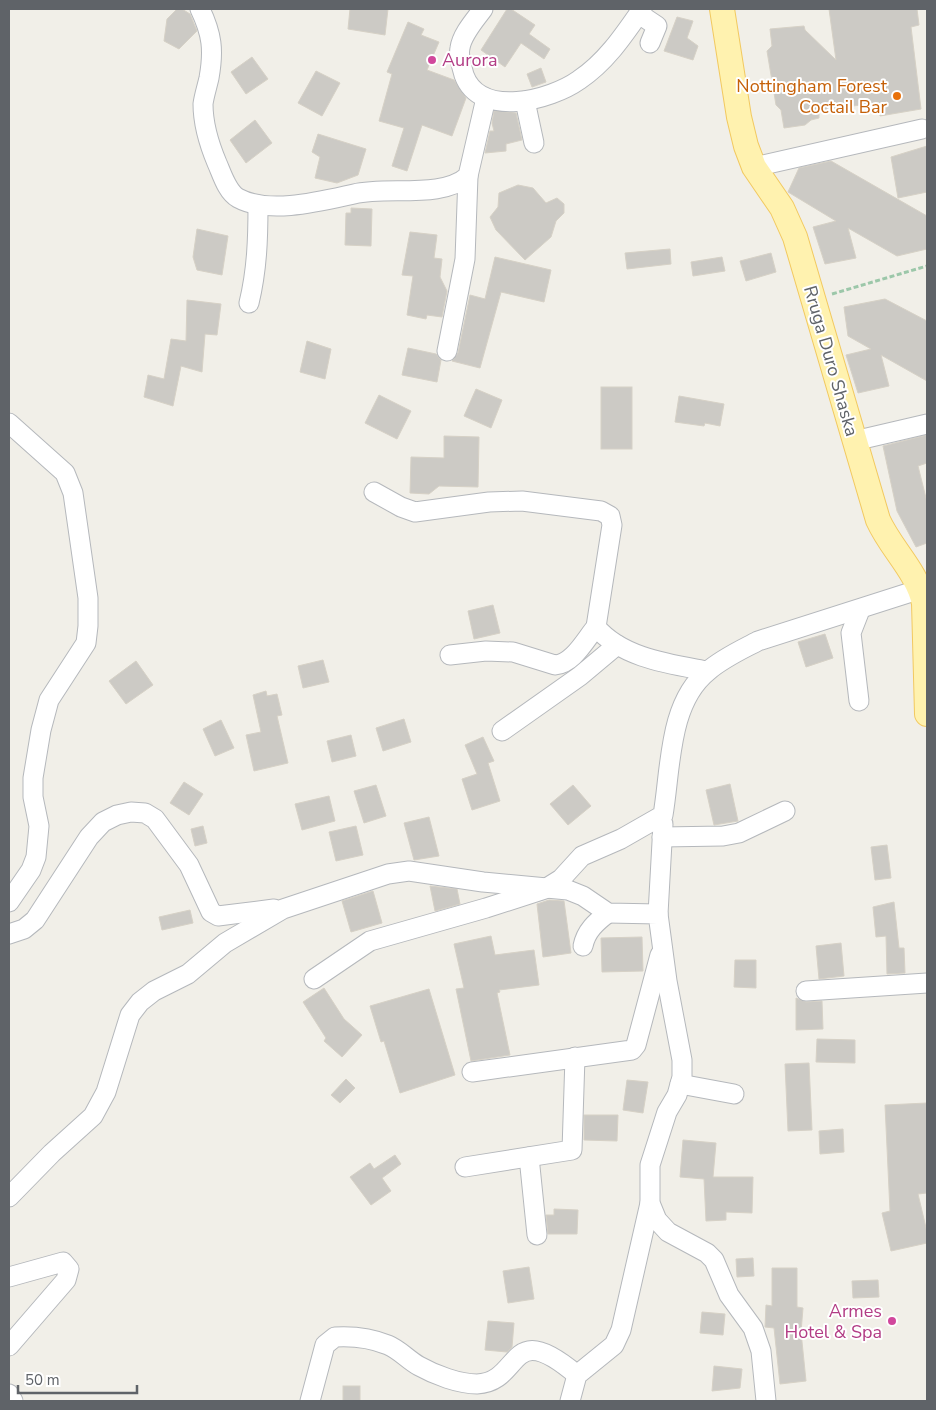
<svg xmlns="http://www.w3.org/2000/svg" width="936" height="1410" font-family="'Nunito Sans',sans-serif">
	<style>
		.building { fill: #cccac5; stroke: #d6d1c6 }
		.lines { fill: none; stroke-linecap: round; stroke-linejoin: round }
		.minor-casing { stroke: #b5b8bc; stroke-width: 21 }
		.major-casing { stroke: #f2c960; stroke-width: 26 }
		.path { stroke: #9cc7a9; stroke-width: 3; stroke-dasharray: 5 2.5; stroke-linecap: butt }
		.minor { stroke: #fff; stroke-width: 19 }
		.major { stroke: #fff2af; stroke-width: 24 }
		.hotel-dot { fill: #d1479c; stroke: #fff; stroke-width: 2 }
		.food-dot { fill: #e8710a; stroke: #fff; stroke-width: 2 }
		.labels { text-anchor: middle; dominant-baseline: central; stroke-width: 4; stroke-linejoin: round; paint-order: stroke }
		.hotel-label { font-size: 18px; fill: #b23c85; stroke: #fff; text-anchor: start }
		.food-label { font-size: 18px; fill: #c56008; stroke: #fff; text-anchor: end }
		.street-label { font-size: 18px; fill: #5f6368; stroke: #fff }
	</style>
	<rect width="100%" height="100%" fill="#f1efe8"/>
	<g class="building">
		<path d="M177 9H182L190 14 197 31 179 49 164 41 167 19Z"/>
		<path d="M350 9H388L385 35 348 29Z"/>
		<path d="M507 9H511L535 25 529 34 550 49 544 59 521 43 505 67 481 50Z"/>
		<path d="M829 9H917L919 25 911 27 921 109 880 116 878 103 819 110V118L811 120 805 125 784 128 781 110 776 105 767 51 772 46 770 29 804 26 805 30 836 60Z"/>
		<path d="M677 17 693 21 687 38 698 46 693 60 664 51Z"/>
		<path d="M408 22 424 29 421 35 439 42 427 70 454 80 466 98 452 136 422 125 407 171 392 166 404 128 379 121 392 74 387 72Z"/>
		<path d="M252 57 268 79 246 94 231 72Z"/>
		<path d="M541 68 546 82 532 87 527 74Z"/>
		<path d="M316 71 340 83 322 116 298 103Z"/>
		<path d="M494 111 516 113 522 140 506 144V151L485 153 490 131H494L492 123Z"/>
		<path d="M255 120 272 143 246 163 230 140Z"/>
		<path d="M318 134 366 149 358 175 337 183 315 178 320 157 312 152Z"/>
		<path d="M927 146V192L898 198 891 157Z"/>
		<path d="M831 161 927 216V249L897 256 848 228 856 258 825 264 813 227 836 221 788 192 799 168Z"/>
		<path d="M518 185 533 188 546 203 557 198 564 204V213L556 221 551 237 525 260 496 230 490 217 498 207 499 193Z"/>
		<path d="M351 208 372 209 371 246 345 245 346 213H351Z"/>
		<path d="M197 229 228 236 222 275 197 270 193 257Z"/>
		<path d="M410 232 437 235 434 258 442 259 440 277 447 291 442 317 427 315 426 319 407 315 413 276 402 275Z"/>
		<path d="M670 249 671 264 627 269 625 253Z"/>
		<path d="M771 253 776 272 746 281 740 261Z"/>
		<path d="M495 257 551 270 544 302 501 292 480 368 452 361 458 353 470 295 485 299Z"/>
		<path d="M722 257 725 271 693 276 691 262Z"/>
		<path d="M885 299 927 321V381L881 355 889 386 858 393 846 355 871 349 848 336 844 307Z"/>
		<path d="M187 300 221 304 217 335 205 334 202 372 181 366 173 406 144 397 148 375 164 379 171 339 186 341Z"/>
		<path d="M307 341 331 349 325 379 300 372Z"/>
		<path d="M408 348 436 354 441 360 437 382 402 375Z"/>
		<rect x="601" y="387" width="31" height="62"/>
		<path d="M476 389 502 400 491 428 464 416Z"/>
		<path d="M379 395 411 411 397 439 365 423Z"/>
		<path d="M679 396 724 404 720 426 705 423 704 426 675 422Z"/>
		<path d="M927 435V463L918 466 927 502V543L916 547 897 511 883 446Z"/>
		<path d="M444 436 479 437 478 487 439 486 429 494 410 493 411 457 444 458Z"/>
		<path d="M493 605 500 633 474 639 468 611Z"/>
		<path d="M825 634 833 658 806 667 798 642Z"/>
		<path d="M323 660 329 682 303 688 298 666Z"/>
		<path d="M136 661 153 685 126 704 109 681Z"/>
		<path d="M266 691 267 696 277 694 282 715 277 716 288 763 254 771 246 735 261 732 253 695Z"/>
		<path d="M404 719 411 742 383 751 376 728Z"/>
		<path d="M221 720 234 748 215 756 203 729Z"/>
		<path d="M351 735 356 756 332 762 327 741Z"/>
		<path d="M483 737 494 761 488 763 500 801 472 810 462 779 477 774 465 745Z"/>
		<path d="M184 782 203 794 189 815 170 803Z"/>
		<path d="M730 784 738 821 714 825 706 790Z"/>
		<path d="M376 785 386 816 364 823 354 791Z"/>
		<path d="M573 785 591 806 568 825 550 804Z"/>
		<path d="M329 796 335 821 302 830 295 804Z"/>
		<path d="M429 817 439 856 414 860 404 823Z"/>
		<path d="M203 826 207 843 195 846 191 829Z"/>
		<path d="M356 826 363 855 336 861 329 832Z"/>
		<path d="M887 845 891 878 875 880 871 847Z"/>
		<path d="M430 886 457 889 460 904 435 911Z"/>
		<path d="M373 891 382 923 351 932 342 901Z"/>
		<path d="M549 900 564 901 571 953 543 957 537 904Z"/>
		<path d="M894 902 899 948H904L905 973 887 974 886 936 876 937 873 907Z"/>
		<path d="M190 910 193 923 162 930 159 917Z"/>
		<path d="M491 936 495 955 534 950 539 985 499 990 500 992 497 993 510 1055 471 1061 456 989 464 988 454 944Z"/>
		<path d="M642 937 643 971 602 972 601 938Z"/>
		<path d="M841 943 844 976 819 979 816 946Z"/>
		<path d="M735 960H756V988L734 987Z"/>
		<path d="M324 988 344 1019 362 1035 342 1057 324 1041 326 1038 303 1002Z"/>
		<path d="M429 989 455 1075 400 1093 384 1041 381 1042 370 1006Z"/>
		<path d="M796 998 806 1002 822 1001 823 1029 796 1030Z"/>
		<path d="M817 1039 855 1040V1063L816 1062Z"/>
		<path d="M809 1063 812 1130 788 1131 785 1064Z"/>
		<path d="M346 1079 355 1088 340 1103 331 1095Z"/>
		<path d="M627 1080 648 1082 643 1113 623 1110Z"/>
		<path d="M927 1103V1193L918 1194 927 1232V1243L891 1251 882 1213 890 1211 885 1105Z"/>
		<path d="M584 1115H618L617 1141 584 1140Z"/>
		<path d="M843 1129 844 1152 820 1154 819 1131Z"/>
		<path d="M683 1140 716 1143 713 1177H753L752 1213 726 1212V1220L706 1221 704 1179 680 1177Z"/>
		<path d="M395 1155 401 1164 382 1178 391 1191 371 1205 350 1177 370 1163 374 1169Z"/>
		<path d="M554 1209 578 1210 577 1234H548L546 1215H554Z"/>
		<path d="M753 1258 754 1276 737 1277 736 1259Z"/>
		<path d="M529 1267 534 1299 508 1303 503 1271Z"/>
		<path d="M772 1268H797V1307L803 1308 801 1332 806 1381 780 1384 774 1328 765 1327 766 1305 772 1306Z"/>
		<path d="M878 1280 879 1297 853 1298 852 1281Z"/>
		<path d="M702 1312 725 1314 723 1335 700 1333Z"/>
		<path d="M488 1321 514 1323 512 1347 507 1352 485 1350Z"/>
		<path d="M714 1366 742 1369 740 1388 712 1391Z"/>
		<rect x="343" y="1386" width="17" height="15"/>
	</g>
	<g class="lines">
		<g class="minor-casing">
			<g id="minor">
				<path d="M200 9C212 34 214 50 209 78 207 87 204 96 203 104 203 125 209 144 217 163 222 174 227 192 238 198 269 215 322 201 354 194 388 186 442 199 468 176L486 98"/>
				<path d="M483 9C475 20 462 34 460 48 458 57 462 67 464 75 480 119 551 100 579 80 606 62 624 35 642 9"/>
				<path d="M639 14 657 26 650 43"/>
				<path d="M525 101 534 143"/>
				<path d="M754 167 922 129"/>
				<path d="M249 303C257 270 258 239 258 205"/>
				<path d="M447 351 465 259 468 176"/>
				<path d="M9 423 65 473 73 493 88 598V626L86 643 49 700 41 730 33 778V797L39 826 36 857 31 870 9 902"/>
				<path d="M854 441 927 424"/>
				<path d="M374 492 401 507 415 512 489 502 522 501 601 511 610 516 612 525 596 627C622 658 670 664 707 671"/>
				<path d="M450 655 486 651 513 652 555 665C573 664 585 640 596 627"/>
				<path d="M859 701 851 633 860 610"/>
				<path d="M502 731 580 676 617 645"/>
				<path d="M662 837 723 836 739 833 785 811"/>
				<path d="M658 914 663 824"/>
				<path d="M9 934 24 929 35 920 89 837 103 822 117 815 131 812 145 813 155 819 189 865 211 912 218 916 274 909"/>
				<path d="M583 946C586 931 596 922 608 913"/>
				<path d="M314 979 370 941 486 908 545 889 561 879 582 856 621 839 663 815C671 769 668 703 708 671 723 658 741 650 758 641L927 587"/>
				<path d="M806 991 927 983"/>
				<path d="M472 1072 632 1050 636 1045 660 955"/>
				<path d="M680 1084 734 1094"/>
				<path d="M529 1157 537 1235"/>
				<path d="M465 1167 572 1150 575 1057"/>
				<path d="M9 1197 52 1153 93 1116 106 1092 130 1015 140 1002 154 991 188 974 225 943 283 909 388 874 409 871 483 882 568 890 583 896 608 913 658 914 667 981 682 1060V1077L677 1095 667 1112 650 1165V1203L657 1220 668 1232 707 1253 714 1260 729 1295 753 1328 761 1351 766 1401"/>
				<path d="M9 1277 63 1262 69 1269 66 1280 9 1346"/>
				<path d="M9 1394 13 1401"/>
				<path d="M310 1401 325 1345 335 1337C352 1336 371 1338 388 1345 400 1350 408 1360 419 1366 435 1375 459 1384 477 1384 523 1382 507 1316 577 1375"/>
				<path d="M570 1401 577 1375 614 1345 621 1330 650 1203"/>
			</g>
		</g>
		<g class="major-casing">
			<path id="major" d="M722 9 739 117 746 146 754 167 782 208 795 237 878 520C891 549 917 571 924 603L927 714"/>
		</g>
		<path class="path" d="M832 294 927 266"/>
		<use href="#minor" class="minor"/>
		<use href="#major" class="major"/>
	</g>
	<g class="hotel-dot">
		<circle cx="432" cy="60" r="5"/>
		<circle cx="892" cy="1321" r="5"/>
	</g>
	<circle class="food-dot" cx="897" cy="96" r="5"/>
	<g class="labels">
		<g class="hotel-label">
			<text x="442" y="60">Aurora</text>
			<text x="882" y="1311" text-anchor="end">Armes<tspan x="882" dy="21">Hotel &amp; Spa</tspan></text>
		</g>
		<g class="food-label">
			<text x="887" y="86">Nottingham Forest<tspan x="887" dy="21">Coctail Bar</tspan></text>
		</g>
		<g class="street-label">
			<text transform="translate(831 361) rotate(74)">Rruga Duro Shaska</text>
		</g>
	</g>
	<rect width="936" height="1410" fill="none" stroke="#5f6368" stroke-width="20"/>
	<path d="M18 1385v8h119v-8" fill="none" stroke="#5f6368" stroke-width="2.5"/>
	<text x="25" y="1385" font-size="15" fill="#5f6368" stroke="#ffffff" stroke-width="4" paint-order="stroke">50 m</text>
</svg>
